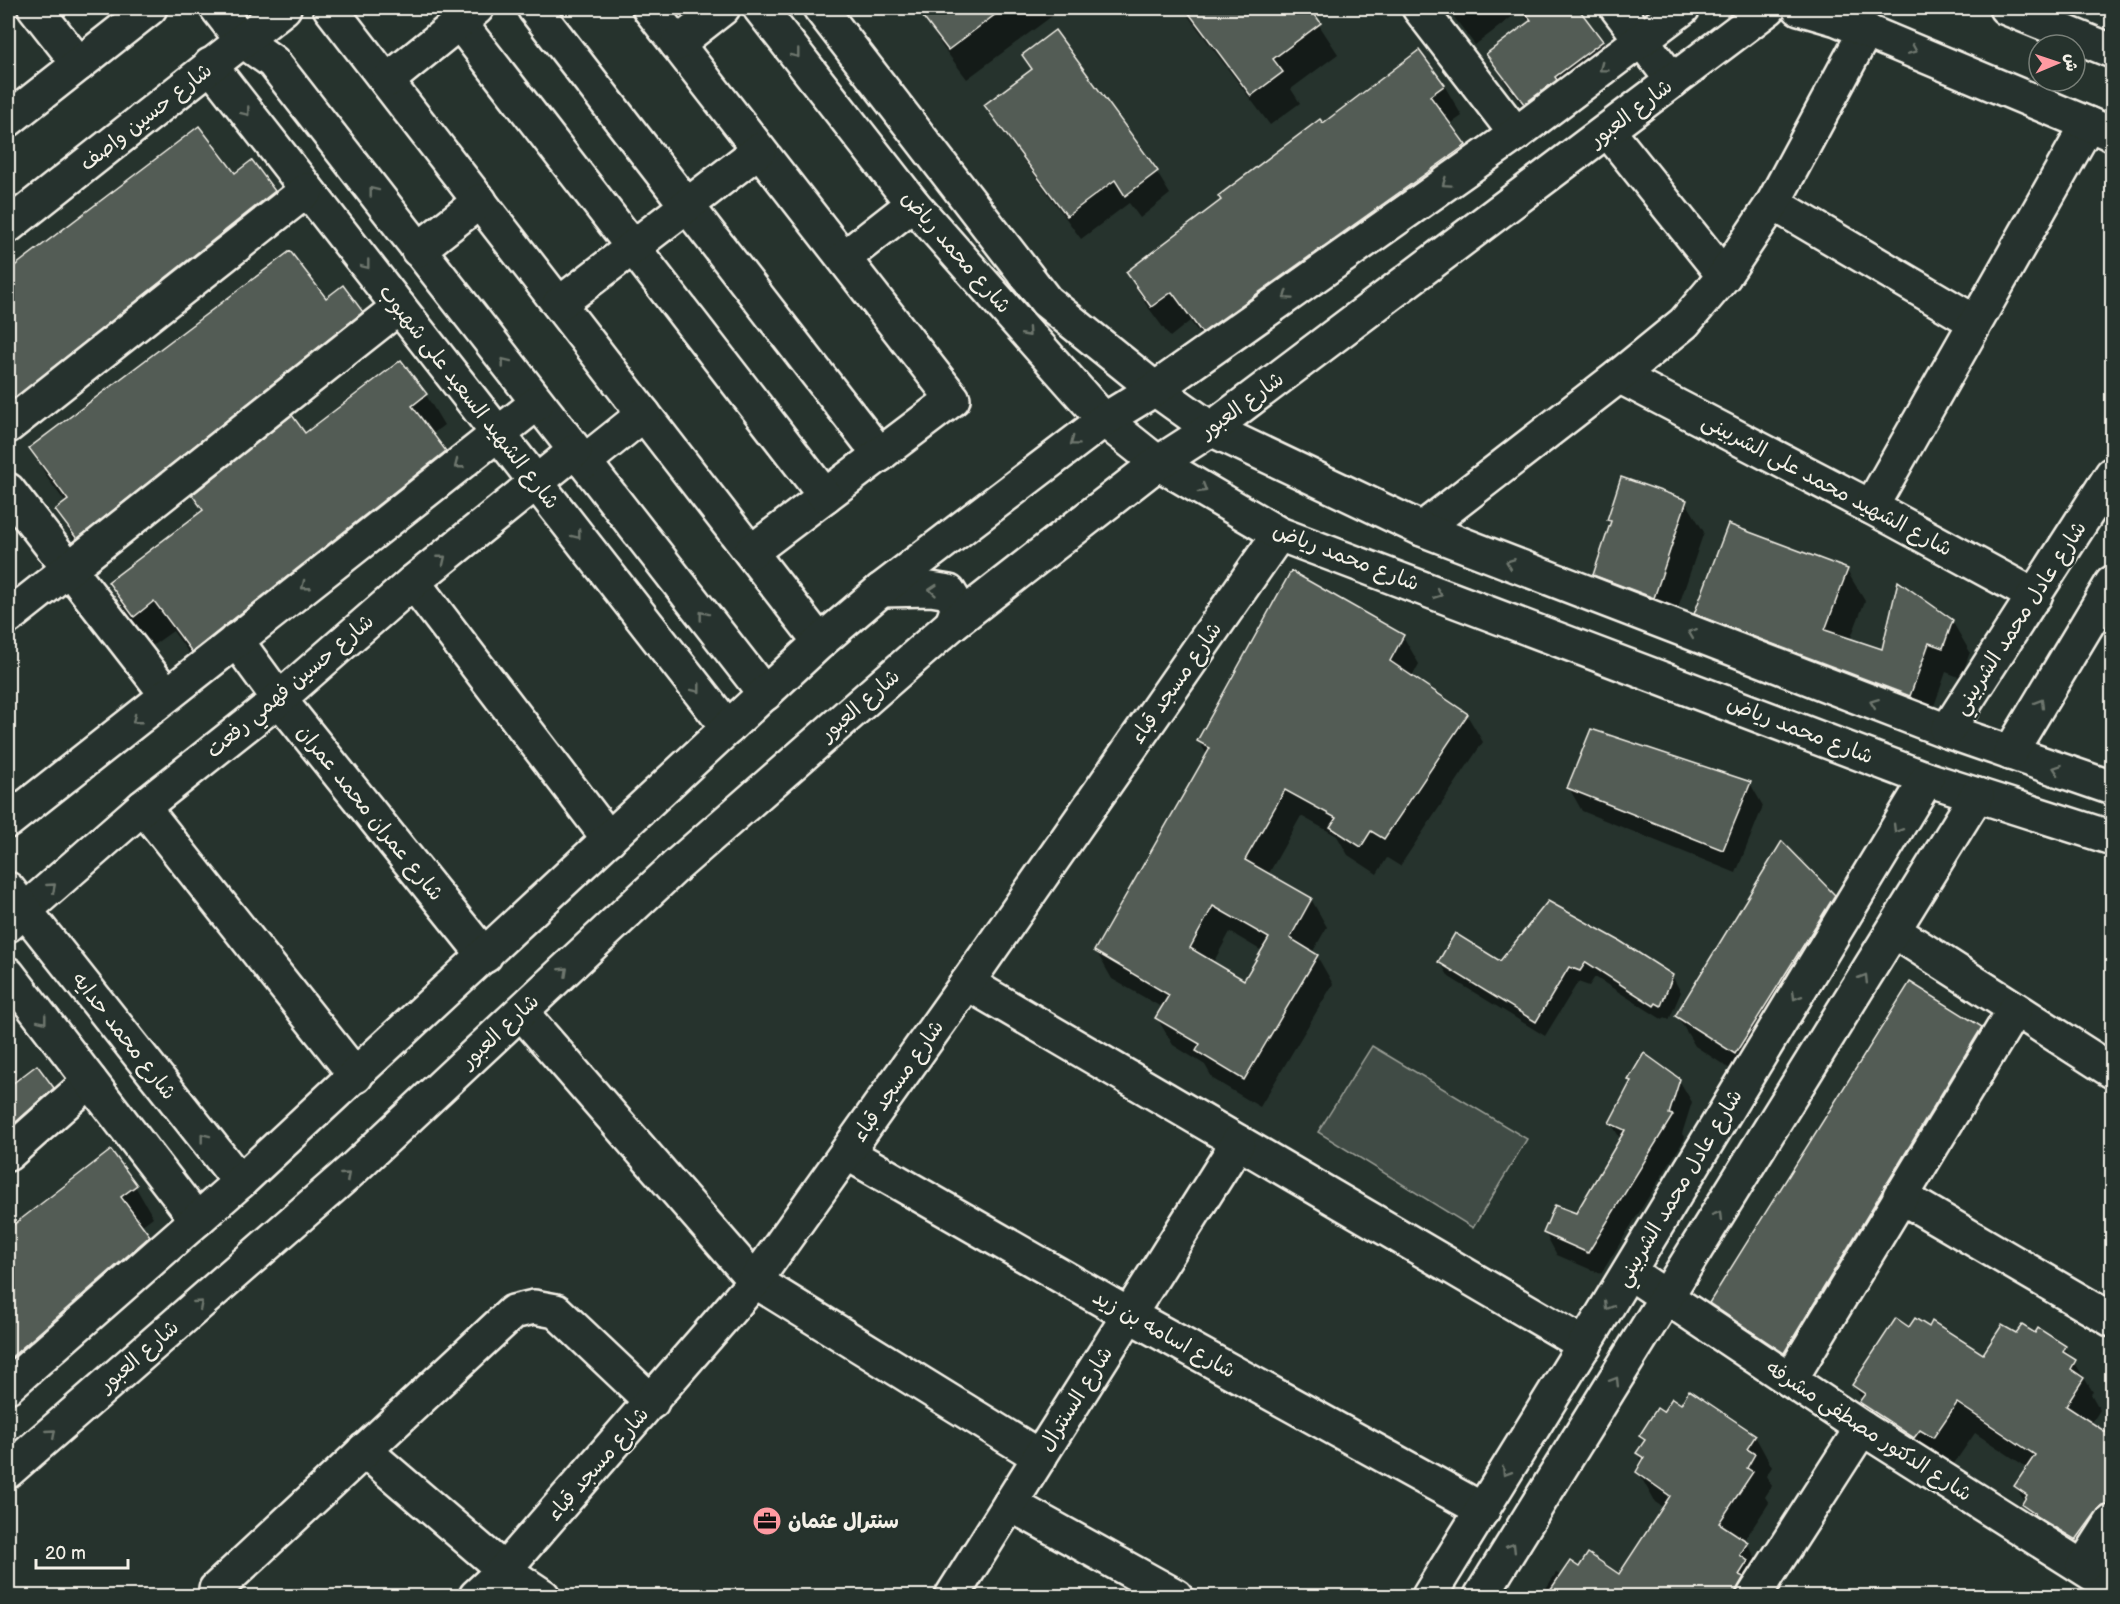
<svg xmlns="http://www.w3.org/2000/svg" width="2120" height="1604" font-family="'Balsamiq Sans','Playpen Sans Arabic',sans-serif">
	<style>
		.green { fill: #414b45; stroke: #9a9e96; stroke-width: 1.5 }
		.shadow { fill: #0007; fill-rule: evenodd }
		.building { fill: #525c55; stroke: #f4f1e8; stroke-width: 1.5; fill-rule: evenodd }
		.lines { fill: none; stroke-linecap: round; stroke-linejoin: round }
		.street-casing { stroke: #f4f1e8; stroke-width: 38 }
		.secondary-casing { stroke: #f4f1e8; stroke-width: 38 }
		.street { stroke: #26332d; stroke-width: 33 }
		.secondary { stroke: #26332d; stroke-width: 33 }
		.oneway { stroke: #6e766e }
		.labels { text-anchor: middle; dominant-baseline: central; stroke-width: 4.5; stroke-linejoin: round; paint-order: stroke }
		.street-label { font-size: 21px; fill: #f4f1e8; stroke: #26332d }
		.poi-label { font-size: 21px; font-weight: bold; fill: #f4f1e8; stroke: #26332d; text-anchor: start }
	</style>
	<rect width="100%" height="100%" fill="#26332d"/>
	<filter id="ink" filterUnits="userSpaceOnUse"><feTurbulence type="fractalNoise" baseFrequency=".0167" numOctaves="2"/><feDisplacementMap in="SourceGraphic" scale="12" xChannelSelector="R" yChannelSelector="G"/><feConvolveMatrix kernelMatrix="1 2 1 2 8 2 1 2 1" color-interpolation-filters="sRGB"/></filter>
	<g filter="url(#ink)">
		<path class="green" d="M1372 1046 1527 1139 1473 1228 1318 1132Z"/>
		<g class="shadow">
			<path d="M934 8H1063L967 79 942 46 924 16Z"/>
			<path d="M1182 8H1308L1338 54 1291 89 1300 103 1270 125Z"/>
			<path d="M1447 8H1577L1602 42 1619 72 1543 134 1506 84 1488 54 1530 23 1521 10 1475 45Z"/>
			<path d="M1444 85 1462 116 1449 125 1465 146 1482 177 1221 363 1190 321 1170 337 1145 303 1128 273 1323 125Z"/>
			<path d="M986 105 1156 171 1170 194 1140 218 1129 203 1081 239 1000 128Z"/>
			<path d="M199 128 235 175 252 162 274 192 292 222 14 442 8 449V273Z"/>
			<path d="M325 300 362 312 379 343 95 568 74 540 57 510 66 503 48 479 31 448Z"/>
			<path d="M401 362 426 395 444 425 431 435 444 452 462 483 210 682 173 631 152 646 127 613 109 582 203 512 194 495 305 435Z"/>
			<path d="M1686 502 1704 532 1671 628 1612 605 1594 574 1611 525 1608 520Z"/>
			<path d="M1729 526 1847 571 1865 601 1850 640 1883 651 1952 621 1970 652 1961 678 1946 672 1927 726 1713 644 1696 613Z"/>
			<path d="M1403 636 1419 664 1412 677 1467 715 1483 742 1400 866 1387 858 1377 874 1348 855 1337 836 1301 816 1268 875 1311 899 1327 927 1312 953 1317 956 1333 984 1260 1107 1213 1079 1205 1065 1173 1045 1157 1018 1163 1008 1112 979 1096 951 1207 755 1199 741ZM1230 932 1262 951 1244 982 1213 963Z"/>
			<path d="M1750 783 1763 806 1736 873 1582 811 1569 788Z"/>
			<path d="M1834 896 1852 926 1753 1084 1695 1046 1677 1016Z"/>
			<path d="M1548 903 1672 976 1681 992 1669 1020 1665 1017 1663 1020 1595 977 1589 986 1578 982 1545 1036 1449 977 1440 962 1501 963Z"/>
			<path d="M1981 1029 1998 1059 1802 1383 1729 1334 1711 1303Z"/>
			<path d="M8 1065 19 1080 53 1089 70 1119 13 1171 8 1179Z"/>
			<path d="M1629 1080H1679L1692 1102 1682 1134 1685 1138 1601 1274 1557 1255 1545 1233 1577 1214 1621 1140 1611 1123 1632 1084Z"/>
			<path d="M135 1186 153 1217 141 1226 167 1267 8 1406V1224L11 1221 14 1225Z"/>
			<path d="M1910 1329H1929L1984 1356 2016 1335 2036 1336 2065 1347 2093 1392 2091 1394 2100 1410 2091 1424 2112 1438V1546L2094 1569 2041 1534 2016 1486 2028 1468 1975 1433 1951 1468 1879 1433 1861 1402 1862 1400 1854 1385Z"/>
			<path d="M1663 1414 1755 1436 1772 1467 1766 1476 1772 1486 1765 1497 1769 1503 1744 1541 1747 1543 1765 1574 1762 1596H1541L1556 1573 1562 1576 1580 1569 1620 1576 1664 1508 1655 1502 1638 1472 1643 1463 1637 1453 1645 1442 1641 1436Z"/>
		</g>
		<g class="building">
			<path d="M916 8H1004L948 50Z"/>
			<path d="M1185 8H1310L1321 23 1273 59 1283 72 1251 96Z"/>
			<path d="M1522 8H1578L1603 41 1555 77 1557 80 1524 104 1486 54 1531 20Z"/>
			<path d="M1055 30 1158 171 1125 196 1115 180 1067 216 984 105 1032 69 1022 55Z"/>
			<path d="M1419 50 1445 85 1430 96 1466 145 1202 333 1172 292 1151 307 1126 272 1221 200 1218 196 1320 119 1323 123Z"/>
			<path d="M199 126 235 173 252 160 275 191 8 403V271Z"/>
			<path d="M290 251 326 298 343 285 363 312 77 539 55 510 68 500 29 448Z"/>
			<path d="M401 360 427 394 412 406 446 451 192 652 154 601 134 617 108 582 203 510 192 495 292 415 305 433Z"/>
			<path d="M1621 477 1687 500 1654 598 1593 575 1611 521 1607 520Z"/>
			<path d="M1728 524 1848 569 1825 630 1882 649 1898 581 1953 620 1943 648 1929 643 1910 696 1694 614Z"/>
			<path d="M1291 571 1404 635 1390 661 1468 714 1384 839 1371 831 1361 847 1330 827 1336 818 1285 790 1245 860 1312 898 1290 938 1318 955 1244 1080 1196 1051 1200 1044 1155 1018 1169 995 1094 951 1210 748 1197 741ZM1213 906 1269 938 1244 980 1190 948Z"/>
			<path d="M1591 729 1751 782 1723 850 1567 788Z"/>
			<path d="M1782 841 1835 895 1735 1054 1675 1016Z"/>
			<path d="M1548 901 1620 941 1673 975 1661 1006 1656 1003 1654 1006 1586 962 1580 971 1569 967 1536 1022 1438 962 1455 933 1500 961Z"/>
			<path d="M1910 982 1982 1027 1784 1353 1709 1303Z"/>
			<path d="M1644 1053 1680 1079 1669 1114 1673 1115 1588 1253 1543 1233 1555 1205 1576 1213 1625 1130 1609 1123 1631 1081 1628 1080Z"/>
			<path d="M37 1065 54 1088 8 1129V1087Z"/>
			<path d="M111 1150 137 1185 121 1197 150 1236 8 1360V1229Z"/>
			<path d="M1896 1318 1909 1327 1915 1318 1929 1327 1932 1321 1983 1354 2002 1325 2016 1333 2022 1325 2035 1333 2038 1328 2066 1346 2063 1352 2076 1360 2071 1369 2084 1378 2066 1406 2112 1436V1503L2103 1506 2097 1511 2076 1540 2034 1515 2035 1513 2022 1504 2027 1495 2014 1486 2035 1455 1957 1403 1933 1438 1920 1430 1914 1438 1859 1402 1865 1394 1852 1385Z"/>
			<path d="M1689 1390 1756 1435 1747 1449 1755 1454 1747 1468 1753 1472 1719 1523 1748 1542 1740 1555 1748 1561 1739 1575 1744 1577 1733 1596H1546L1570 1561 1579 1567 1588 1553 1619 1574 1670 1496 1636 1472 1644 1458 1636 1453 1645 1440 1639 1436 1657 1408 1663 1412 1672 1398 1681 1404Z"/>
		</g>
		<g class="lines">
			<g class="street-casing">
				<g id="street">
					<path d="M35 8 79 64"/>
					<path d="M217 8 242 40 273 62 765 694"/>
					<path d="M330 8 820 642"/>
					<path d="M534 8 880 455"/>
					<path d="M649 8 953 399 751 552"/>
					<path d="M1419 8 1516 134"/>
					<path d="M1617 8 1673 81"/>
					<path d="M459 22 825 496"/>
					<path d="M677 44 723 8"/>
					<path d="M210 65 728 728"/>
					<path d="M387 81 477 8"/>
					<path d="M8 120 150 8"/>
					<path d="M1608 131 1724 276"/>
					<path d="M1773 203 1975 322"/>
					<path d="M8 226 284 8"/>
					<path d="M418 250 480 201"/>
					<path d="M844 258 913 204"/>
					<path d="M559 304 759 150"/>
					<path d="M1619 376 1871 507 2035 596"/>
					<path d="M8 426 307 190"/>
					<path d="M584 462 644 414"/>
					<path d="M8 490 167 695"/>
					<path d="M1871 507 2088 124"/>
					<path d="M1422 529 1619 376 1684 323 1724 276 1773 203 1866 30"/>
					<path d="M413 582 609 839"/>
					<path d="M8 617 399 307"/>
					<path d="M236 640 279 699 485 956"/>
					<path d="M143 807 356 1076"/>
					<path d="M8 821 537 403"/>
					<path d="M8 925 143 807 279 699 413 582 575 451"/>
					<path d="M1894 931 2112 1071"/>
					<path d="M967 983 1585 1345"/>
					<path d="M521 1012 755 1281 1040 1457"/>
					<path d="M847 1153 1129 1315 1483 1510"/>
					<path d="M8 1154 90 1081"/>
					<path d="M1900 1196 2112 1320"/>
					<path d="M1629 1272 1862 1428 2112 1586"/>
					<path d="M1790 1380 2015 1009"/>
					<path d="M364 1450 504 1570 543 1596"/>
					<path d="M1010 1504 1176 1596"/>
					<path d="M2083 1567 2112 1522"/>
					<path d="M221 1596 216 1589 513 1312 534 1307 556 1311 652 1402"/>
					<path d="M476 1596 504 1570 755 1281 967 983 1279 534"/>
					<path d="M952 1596 1238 1142"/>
					<path d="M1754 1596 1862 1428"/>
				</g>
			</g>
			<g class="secondary-casing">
				<g id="secondary">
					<path d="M760 8 913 204 1104 420 1158 463 1279 534 1927 779 2112 838"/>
					<path d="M820 8 1046 301 1155 389 1211 429 1422 529 1947 731 2112 788"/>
					<path d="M1799 8 1837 19 2112 134"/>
					<path d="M2006 8 2112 51"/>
					<path d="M881 590 931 589 949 592 958 607 952 624"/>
					<path d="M1947 731 2112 474"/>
					<path d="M2010 753 2112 583"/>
					<path d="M8 889 240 1182"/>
					<path d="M8 974 197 1220"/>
					<path d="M8 1386 240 1182 820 642 881 590 1104 420 1155 389 1516 134 1683 8"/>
					<path d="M8 1471 352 1170 675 867 952 624 1158 463 1211 429 1769 8"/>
					<path d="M1429 1596 1592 1332 1927 779"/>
					<path d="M1481 1596 1977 795"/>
				</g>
			</g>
			<use href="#street" class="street"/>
			<use href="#secondary" class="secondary"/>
		</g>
		<defs><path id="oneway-chevron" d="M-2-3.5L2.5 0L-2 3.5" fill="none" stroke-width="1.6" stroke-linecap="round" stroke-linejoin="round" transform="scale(1.5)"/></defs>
		<g class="oneway">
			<use href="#oneway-chevron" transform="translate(1913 50) rotate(23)"/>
			<use href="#oneway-chevron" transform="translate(796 54) rotate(52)"/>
			<use href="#oneway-chevron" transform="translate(1603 68) rotate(143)"/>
			<use href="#oneway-chevron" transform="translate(246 112) rotate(52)"/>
			<use href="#oneway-chevron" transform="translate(1446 183) rotate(145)"/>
			<use href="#oneway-chevron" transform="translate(373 191) rotate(-128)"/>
			<use href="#oneway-chevron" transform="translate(366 265) rotate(52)"/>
			<use href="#oneway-chevron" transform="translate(1287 296) rotate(145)"/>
			<use href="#oneway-chevron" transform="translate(1027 333) rotate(48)"/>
			<use href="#oneway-chevron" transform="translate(505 362) rotate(-128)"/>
			<use href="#oneway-chevron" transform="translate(1074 442) rotate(143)"/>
			<use href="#oneway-chevron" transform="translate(458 465) rotate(142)"/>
			<use href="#oneway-chevron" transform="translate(1203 489) rotate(31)"/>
			<use href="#oneway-chevron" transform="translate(577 535) rotate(52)"/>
			<use href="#oneway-chevron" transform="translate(442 559) rotate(-39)"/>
			<use href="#oneway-chevron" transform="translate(1510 563) rotate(-159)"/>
			<use href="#oneway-chevron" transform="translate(305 586) rotate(142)"/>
			<use href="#oneway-chevron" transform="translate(933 590) rotate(-175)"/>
			<use href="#oneway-chevron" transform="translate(1438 594) rotate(20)"/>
			<use href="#oneway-chevron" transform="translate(703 615) rotate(-128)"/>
			<use href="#oneway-chevron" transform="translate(1692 633) rotate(-159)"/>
			<use href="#oneway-chevron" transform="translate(697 689) rotate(52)"/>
			<use href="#oneway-chevron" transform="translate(1874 703) rotate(-159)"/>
			<use href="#oneway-chevron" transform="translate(2040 703) rotate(-59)"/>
			<use href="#oneway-chevron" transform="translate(136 720) rotate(142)"/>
			<use href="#oneway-chevron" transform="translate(2057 769) rotate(-161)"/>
			<use href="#oneway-chevron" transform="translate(1897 829) rotate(121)"/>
			<use href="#oneway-chevron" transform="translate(52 887) rotate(-41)"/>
			<use href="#oneway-chevron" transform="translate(564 971) rotate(-43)"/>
			<use href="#oneway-chevron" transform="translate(1864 978) rotate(-58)"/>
			<use href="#oneway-chevron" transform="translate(1796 996) rotate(121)"/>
			<use href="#oneway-chevron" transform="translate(43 1020) rotate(52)"/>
			<use href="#oneway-chevron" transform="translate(204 1137) rotate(-128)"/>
			<use href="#oneway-chevron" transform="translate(346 1176) rotate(-41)"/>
			<use href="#oneway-chevron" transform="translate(1718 1215) rotate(-58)"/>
			<use href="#oneway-chevron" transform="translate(199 1304) rotate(-41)"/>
			<use href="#oneway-chevron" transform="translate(1608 1306) rotate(121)"/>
			<use href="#oneway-chevron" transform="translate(1615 1381) rotate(-58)"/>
			<use href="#oneway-chevron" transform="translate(52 1433) rotate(-41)"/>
			<use href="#oneway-chevron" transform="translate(1506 1472) rotate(122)"/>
			<use href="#oneway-chevron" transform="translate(1512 1547) rotate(-58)"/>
		</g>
	</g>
	<defs>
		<g id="office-disc" transform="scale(1.5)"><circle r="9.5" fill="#ff9aa2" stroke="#26332d"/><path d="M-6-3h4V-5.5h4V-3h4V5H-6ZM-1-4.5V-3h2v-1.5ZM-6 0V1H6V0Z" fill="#111"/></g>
	</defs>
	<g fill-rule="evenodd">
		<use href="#office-disc" x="767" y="1521"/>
	</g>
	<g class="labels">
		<g class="street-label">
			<text transform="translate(1631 113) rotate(-37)">شارع العبور</text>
			<text transform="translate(146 117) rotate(-38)">شارع حسين واصف</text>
			<text transform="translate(956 252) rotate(49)">شارع محمد رياض</text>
			<text transform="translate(469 397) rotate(52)">شارع الشهيد السعيد على شهبوب</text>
			<text transform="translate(1242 405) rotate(-36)">شارع العبور</text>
			<text transform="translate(1827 485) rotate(28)">شارع الشهيد محمد على الشربينى</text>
			<text transform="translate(1346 557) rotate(21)">شارع محمد رياض</text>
			<text transform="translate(2020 618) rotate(-57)">شارع عادل محمد الشربيني</text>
			<text transform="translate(1176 683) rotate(-55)">شارع مسجد قباء</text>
			<text transform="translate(290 686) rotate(-40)">شارع حسين فهمي رفعت</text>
			<text transform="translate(860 705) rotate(-41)">شارع العبور</text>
			<text transform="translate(1800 730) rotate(21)">شارع محمد رياض</text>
			<text transform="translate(370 813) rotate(51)">شارع عمران محمد عمران</text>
			<text transform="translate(500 1031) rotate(-43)">شارع العبور</text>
			<text transform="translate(124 1036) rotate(52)">شارع محمد حدايه</text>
			<text transform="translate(898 1081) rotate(-55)">شارع مسجد قباء</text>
			<text transform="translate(1679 1188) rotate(-59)">شارع عادل محمد الشربيني</text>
			<text transform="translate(1164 1334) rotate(29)">شارع اسامه بن زيد</text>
			<text transform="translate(139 1356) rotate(-41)">شارع العبور</text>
			<text transform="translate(1076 1399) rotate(-58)">شارع السنترال</text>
			<text transform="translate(1869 1431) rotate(33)">شارع الدكتور مصطفى مشرفه</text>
			<text transform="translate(598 1464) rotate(-49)">شارع مسجد قباء</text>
		</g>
		<g class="poi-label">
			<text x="788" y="1521">سنترال عثمان</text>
		</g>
	</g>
	<rect width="2120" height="1604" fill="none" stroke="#26332d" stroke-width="30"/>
	<rect x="15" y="15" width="2090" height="1574" fill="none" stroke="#f4f1e8" stroke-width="2" filter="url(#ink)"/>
	<g transform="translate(2057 63) rotate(88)"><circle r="28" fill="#26332d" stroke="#787f78" stroke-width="1.5"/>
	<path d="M0-4.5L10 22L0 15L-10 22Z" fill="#ff9aa2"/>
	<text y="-9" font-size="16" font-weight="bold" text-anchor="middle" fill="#f4f1e8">ش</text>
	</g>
	<path d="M36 1559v9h92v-9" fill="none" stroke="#f4f1e8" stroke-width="3"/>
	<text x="45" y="1559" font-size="18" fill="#f4f1e8" stroke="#26332d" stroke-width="4.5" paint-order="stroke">20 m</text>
</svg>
